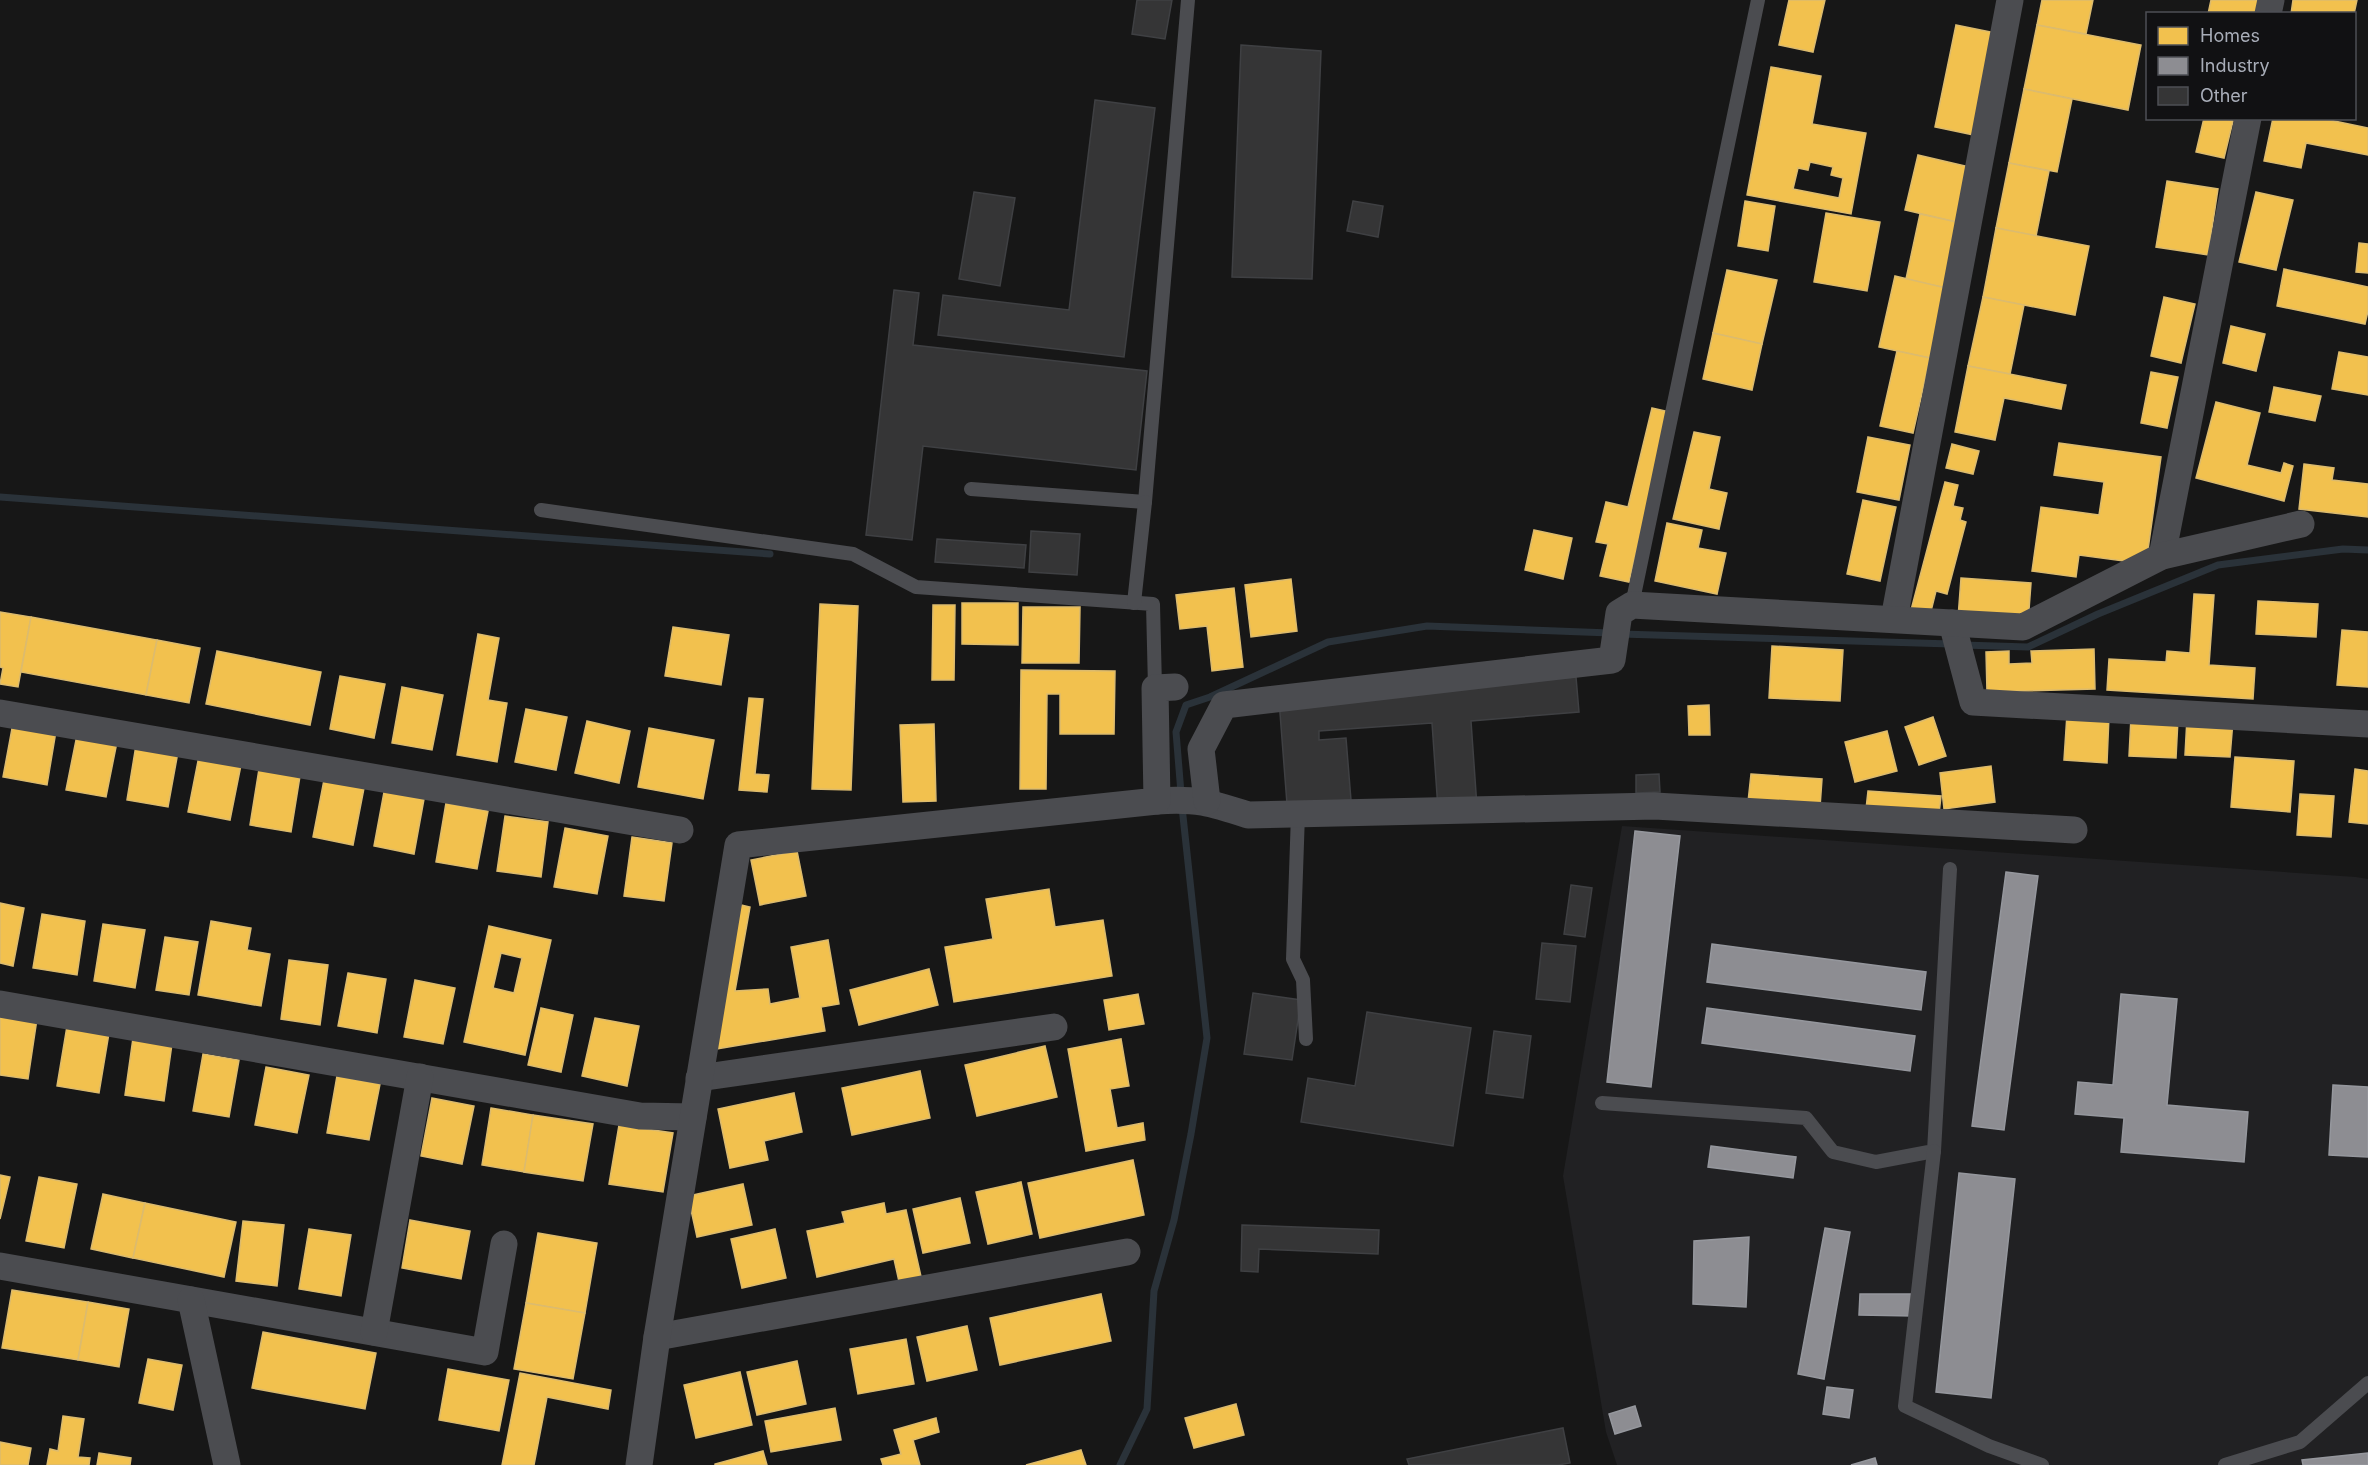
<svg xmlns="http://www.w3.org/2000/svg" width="2368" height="1465" font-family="Inter,sans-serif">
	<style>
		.built { fill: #212123 }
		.homes { fill: #f2c14e; stroke: #dcbb6e; stroke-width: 1.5; fill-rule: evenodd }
		.industry { fill: #8d8d92; stroke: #95979d; stroke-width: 1.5 }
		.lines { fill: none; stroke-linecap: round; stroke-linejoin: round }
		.stream { stroke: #2a3239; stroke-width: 7 }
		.building { fill: #353536; stroke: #3f4043; stroke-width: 1.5 }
		.service { stroke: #4b4c50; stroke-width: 14 }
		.minor { stroke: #4b4c50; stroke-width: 27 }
	</style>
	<rect width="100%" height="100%" fill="#171717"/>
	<path class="built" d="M1622 826 2356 877 2368 879V1465H1617L1606 1432 1563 1176Z"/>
	<g class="homes">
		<path d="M1789 0H1825L1813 52 1779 45Z"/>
		<path d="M2042 0H2093L2086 34 2037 25Z"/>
		<path d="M2211 0H2259L2256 14H2208Z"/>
		<path d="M2293 0H2357L2354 14H2291Z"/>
		<path d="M1956 25 1996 33 1974 135 1935 127Z"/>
		<path d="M2037 25 2141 45 2128 110 2024 89Z"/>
		<path d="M1771 67 1821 76 1812 124 1866 133 1851 214 1747 195ZM1810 162 1833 167 1831 175 1843 178 1839 198 1793 189 1798 168 1808 170Z"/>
		<path d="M2024 89 2072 99 2057 172 2009 163Z"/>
		<path d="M2204 118H2222L2233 121 2224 158 2196 152Z"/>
		<path d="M2273 118H2320L2368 128V155L2306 143 2301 168 2264 161Z"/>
		<path d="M1918 155 1974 168 1961 223 1905 210Z"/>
		<path d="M2009 163 2049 171 2036 236 1996 228Z"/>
		<path d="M2167 181 2218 189 2208 255 2156 247Z"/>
		<path d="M2256 192 2293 200 2276 270 2239 262Z"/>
		<path d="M1745 201 1775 206 1768 251 1738 246Z"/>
		<path d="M1826 213 1880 222 1867 291 1814 282Z"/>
		<path d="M1920 214 1961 223 1946 288 1906 279Z"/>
		<path d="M1996 228 2089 246 2075 315 1983 297Z"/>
		<path d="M2359 243 2368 244V273L2356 272Z"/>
		<path d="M2284 269 2368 287V311L2365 324 2277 306Z"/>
		<path d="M1727 270 1777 280 1762 344 1713 333Z"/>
		<path d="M1895 276 1946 288 1930 358 1879 347Z"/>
		<path d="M1983 297 2024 305 2010 374 1968 366Z"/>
		<path d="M2164 297 2195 304 2181 363 2151 356Z"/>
		<path d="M2231 326 2265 334 2256 371 2223 363Z"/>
		<path d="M1713 333 1762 344 1752 390 1703 379Z"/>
		<path d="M1897 351 1930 358 1913 433 1880 426Z"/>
		<path d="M2339 352 2368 357V395L2332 389Z"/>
		<path d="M1968 366 2066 385 2061 409 2004 398 1995 440 1955 432Z"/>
		<path d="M2151 372 2178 377 2167 428 2141 423Z"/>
		<path d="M2274 387 2321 396 2315 421 2269 412Z"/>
		<path d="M2216 402 2260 413 2247 465 2281 473 2284 463 2293 466 2284 501 2196 478Z"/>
		<path d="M1652 408 1670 412 1629 582 1600 576 1608 544 1596 542 1606 502 1628 507Z"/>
		<path d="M1694 432 1720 437 1709 489 1727 493 1719 529 1673 519Z"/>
		<path d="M1868 437 1910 445 1899 500 1857 492Z"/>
		<path d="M2059 443 2161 457 2146 564 2079 555 2076 577 2032 571 2041 507 2099 515 2104 482 2054 475Z"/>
		<path d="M1952 444 1979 451 1973 474 1946 468Z"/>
		<path d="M2304 464 2334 468 2332 480 2368 484V517L2299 509Z"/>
		<path d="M1945 482 1958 485 1953 506 1963 508 1960 520 1966 522 1947 594 1936 591 1930 615 1911 610Z"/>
		<path d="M1863 500 1896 507 1880 581 1847 574Z"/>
		<path d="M1667 523 1702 530 1698 548 1726 553 1717 594 1655 581Z"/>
		<path d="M1534 530 1572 538 1563 579 1525 570Z"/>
		<path d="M1961 578 2031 583 2028 623 1958 618Z"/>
		<path d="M1291 579 1297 631 1251 637 1245 585Z"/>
		<path d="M1234 588 1243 667 1212 671 1207 626 1180 629 1176 595Z"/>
		<path d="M2194 594 2214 595 2209 665 2255 668 2253 699 2107 690 2109 659 2166 662 2167 651 2190 653Z"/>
		<path d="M2258 601 2318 604 2316 637 2256 634Z"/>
		<path d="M962 603H1018V645L962 644Z"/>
		<path d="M820 604 858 606 851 790 812 789Z"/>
		<path d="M933 605H955L954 680H932Z"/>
		<path d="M1023 607H1080L1079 663H1022Z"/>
		<path d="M0 612 31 617 18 687 0 684 3 668 0 667Z"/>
		<path d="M31 617 157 640 146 695 21 672Z"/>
		<path d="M673 627 729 635 721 685 665 676Z"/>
		<path d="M2342 630 2368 632V687L2337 685Z"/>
		<path d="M478 634 499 638 488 700 507 703 497 762 457 755Z"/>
		<path d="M157 640 200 648 189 703 146 695Z"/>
		<path d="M1772 646 1843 650 1840 701 1769 698Z"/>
		<path d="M2094 649 2095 689 1987 692 1986 652 2009 651V664L2032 663 2031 651Z"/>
		<path d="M217 651 321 672 310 725 206 704Z"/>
		<path d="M1021 670 1115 671 1114 734H1060V694H1047L1046 789H1020Z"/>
		<path d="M340 676 385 684 374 738 330 729Z"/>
		<path d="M402 687 443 695 432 750 392 743Z"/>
		<path d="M749 698 763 699 755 774 769 775 767 792 739 790Z"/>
		<path d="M1709 705 1710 735H1689L1688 706Z"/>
		<path d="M526 709 567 717 556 770 515 762Z"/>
		<path d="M2067 714 2109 716 2107 763 2064 760Z"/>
		<path d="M1933 717 1946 756 1919 765 1905 727Z"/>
		<path d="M2131 717 2178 719 2176 758 2129 756Z"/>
		<path d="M2187 718 2233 721 2230 757 2185 755Z"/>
		<path d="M587 721 630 731 619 783 575 773Z"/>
		<path d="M13 723 56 731 47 785 3 777Z"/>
		<path d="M934 724 936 801 903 802 900 725Z"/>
		<path d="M649 728 714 740 703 799 638 787Z"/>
		<path d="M1887 731 1897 771 1855 782 1845 742Z"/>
		<path d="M77 735 117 742 106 797 66 790Z"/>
		<path d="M136 745 178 752 168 807 127 800Z"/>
		<path d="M199 756 241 765 230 820 188 812Z"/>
		<path d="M2235 757 2294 761 2290 812 2231 807Z"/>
		<path d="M1991 766 1995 802 1944 809 1940 773Z"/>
		<path d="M259 769 300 776 291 832 250 825Z"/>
		<path d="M2355 769 2368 771V824L2349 822Z"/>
		<path d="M1751 774 1822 779 1820 807 1748 802Z"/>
		<path d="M324 780 364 788 353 845 313 837Z"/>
		<path d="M1868 791 1941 796 1939 814 1866 809Z"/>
		<path d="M384 792 424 799 414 854 374 846Z"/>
		<path d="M2300 794 2334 796 2331 837 2297 835Z"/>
		<path d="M446 803 488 811 477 869 436 862Z"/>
		<path d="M505 816 548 822 541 877 497 871Z"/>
		<path d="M565 828 608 836 597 894 554 887Z"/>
		<path d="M632 837 672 843 664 901 624 896Z"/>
		<path d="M797 851 806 896 760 905 751 860Z"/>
		<path d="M1049 889 1055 927 1103 920 1112 976 954 1002 945 947 993 939 986 899Z"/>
		<path d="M0 903 24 908 13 966 0 963Z"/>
		<path d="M737 904 750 907 735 991 768 989 770 1004 800 998 791 947 828 940 839 1004 821 1007 825 1031 716 1049Z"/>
		<path d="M42 914 85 921 77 975 33 968Z"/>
		<path d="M211 921 251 928 247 950 270 954 261 1006 198 995Z"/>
		<path d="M103 924 145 930 135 988 94 981Z"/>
		<path d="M489 926 551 940 525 1055 464 1042ZM501 953 522 958 514 993 493 988Z"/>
		<path d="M165 937 198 942 189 995 156 990Z"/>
		<path d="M289 960 328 965 320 1025 281 1019Z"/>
		<path d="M929 969 938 1005 859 1025 850 990Z"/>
		<path d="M348 973 386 979 377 1033 338 1026Z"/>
		<path d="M415 980 455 988 443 1044 404 1037Z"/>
		<path d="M1138 994 1144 1024 1109 1030 1104 1000Z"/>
		<path d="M541 1008 573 1015 561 1072 528 1065Z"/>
		<path d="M0 1014 37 1019 28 1079 0 1075Z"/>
		<path d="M595 1018 639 1026 627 1086 582 1076Z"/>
		<path d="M67 1026 109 1033 99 1093 57 1086Z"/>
		<path d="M133 1038 172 1044 164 1101 125 1095Z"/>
		<path d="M1121 1039 1129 1086 1110 1089 1117 1128 1143 1123 1145 1140 1086 1151 1068 1049Z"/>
		<path d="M1045 1046 1057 1097 977 1116 965 1065Z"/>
		<path d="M203 1054 239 1060 229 1117 193 1111Z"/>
		<path d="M266 1067 309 1075 297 1133 255 1125Z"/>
		<path d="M920 1071 930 1118 852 1135 842 1088Z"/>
		<path d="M337 1076 380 1084 369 1140 327 1133Z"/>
		<path d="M794 1093 802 1132 764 1141 768 1160 730 1168 718 1109Z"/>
		<path d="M432 1098 474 1106 462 1164 421 1156Z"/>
		<path d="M491 1108 533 1115 524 1172 482 1165Z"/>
		<path d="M533 1115 593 1124 583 1181 524 1172Z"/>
		<path d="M619 1125 673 1133 663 1192 609 1184Z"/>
		<path d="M1133 1160 1144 1215 1040 1238 1028 1183Z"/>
		<path d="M0 1175 10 1177 0 1219Z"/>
		<path d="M39 1177 77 1184 64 1248 26 1241Z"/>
		<path d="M1021 1182 1032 1234 988 1244 976 1192Z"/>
		<path d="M743 1184 752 1225 697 1237 688 1196Z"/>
		<path d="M103 1194 145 1203 133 1258 91 1249Z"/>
		<path d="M960 1198 970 1243 923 1253 913 1209Z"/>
		<path d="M145 1203 236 1222 224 1277 133 1258Z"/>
		<path d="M884 1203 886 1214 906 1210 922 1281 900 1286 894 1259 817 1277 807 1231 845 1223 842 1212Z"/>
		<path d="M410 1220 470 1231 461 1279 402 1268Z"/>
		<path d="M243 1221 284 1225 277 1286 236 1281Z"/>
		<path d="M309 1229 351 1235 341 1296 299 1289Z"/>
		<path d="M775 1229 786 1278 742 1288 731 1239Z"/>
		<path d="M538 1233 597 1243 585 1313 526 1303Z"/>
		<path d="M12 1290 88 1302 78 1360 2 1348Z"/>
		<path d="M1101 1294 1111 1341 1000 1365 990 1318Z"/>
		<path d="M88 1302 129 1309 119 1367 78 1360Z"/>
		<path d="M526 1303 585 1313 573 1379 514 1369Z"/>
		<path d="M967 1326 977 1370 927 1381 917 1337Z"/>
		<path d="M263 1332 376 1353 365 1409 252 1388Z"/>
		<path d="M906 1339 914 1384 858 1394 850 1349Z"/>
		<path d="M148 1359 182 1365 173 1410 139 1403Z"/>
		<path d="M797 1361 806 1404 757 1415 747 1372Z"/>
		<path d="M448 1369 509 1380 499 1431 439 1420Z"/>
		<path d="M740 1372 752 1425 696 1438 684 1385Z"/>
		<path d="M520 1373 611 1390 608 1409 547 1397 534 1465H502Z"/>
		<path d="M1236 1404 1244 1435 1194 1448 1185 1418Z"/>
		<path d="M835 1408 841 1440 771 1452 765 1421Z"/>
		<path d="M63 1416 84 1419 78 1457 90 1458 89 1465H47L50 1449 58 1451Z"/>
		<path d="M936 1418 939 1432 913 1440 920 1465H883L881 1459 901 1454 894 1430Z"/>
		<path d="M0 1442 31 1448 28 1465H0Z"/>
		<path d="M1081 1450 1086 1465H1026Z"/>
		<path d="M763 1451 767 1465H715V1464Z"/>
		<path d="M99 1453 131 1458 130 1465H97Z"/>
	</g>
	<g class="industry">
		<path d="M1635 831 1680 836 1651 1087 1607 1082Z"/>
		<path d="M2006 872 2038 876 2004 1130 1972 1126Z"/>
		<path d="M1712 944 1926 972 1921 1010 1707 982Z"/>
		<path d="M2121 994 2177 999 2167 1105 2248 1112 2244 1162 2121 1152 2124 1118 2075 1114 2078 1082 2113 1085Z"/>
		<path d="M1707 1008 1915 1036 1910 1071 1702 1043Z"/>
		<path d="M2333 1085 2368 1087V1157L2329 1155Z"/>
		<path d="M1711 1146 1796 1157 1793 1178 1708 1167Z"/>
		<path d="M1959 1173 2015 1179 1991 1398 1936 1392Z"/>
		<path d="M1825 1228 1850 1232 1824 1379 1798 1374Z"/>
		<path d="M1749 1237 1746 1307 1693 1304 1694 1241Z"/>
		<path d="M1860 1294H1913V1316L1859 1315Z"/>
		<path d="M1827 1387 1853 1390 1849 1418 1823 1414Z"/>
		<path d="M1635 1406 1641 1426 1615 1434 1609 1414Z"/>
		<path d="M2368 1453V1465H2303L2302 1460Z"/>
		<path d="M1875 1458 1877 1465H1851Z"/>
	</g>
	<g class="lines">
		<g class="stream">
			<path d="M0 497 770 554"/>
			<path d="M1621 634 1951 644"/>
			<path d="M1963 645 2028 647 2098 614 2218 565 2343 549 2368 550"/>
			<path d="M1181 793 1176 732 1186 705 1210 697 1328 642 1427 626 1610 633"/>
			<path d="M1120 1465 1147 1409 1154 1291 1174 1220 1191 1134 1207 1038 1182 807"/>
		</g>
	</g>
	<g class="building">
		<path d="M1137 0H1172L1165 39 1132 34Z"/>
		<path d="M1241 45 1321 51 1312 279 1232 277Z"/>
		<path d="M1095 100 1155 108 1124 357 938 335 943 295 1069 310Z"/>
		<path d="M974 192 1015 198 1000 286 959 279Z"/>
		<path d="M1353 201 1383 206 1378 237 1347 231Z"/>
		<path d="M894 290 919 293 913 345 1147 371 1136 470 923 446 912 540 866 535Z"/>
		<path d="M1031 531 1080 534 1077 575 1029 572Z"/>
		<path d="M937 539 1026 545 1024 568 935 562Z"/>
		<path d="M1576 677 1579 712 1471 721 1477 807 1438 809 1432 723 1319 731V740L1346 738 1351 800 1287 804 1279 700Z"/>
		<path d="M1659 774 1660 792 1636 793V775Z"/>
		<path d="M1571 885 1592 888 1585 937 1564 934Z"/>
		<path d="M1542 943 1576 946 1570 1002 1536 999Z"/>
		<path d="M1253 993 1301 1000 1292 1060 1244 1054Z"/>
		<path d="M1367 1012 1471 1028 1453 1146 1301 1122 1308 1078 1355 1086Z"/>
		<path d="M1494 1031 1531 1036 1523 1098 1486 1093Z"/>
		<path d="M1242 1225 1379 1230 1378 1254 1259 1249 1258 1272 1241 1271Z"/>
		<path d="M1563 1428 1570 1463 1558 1465H1409L1407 1459Z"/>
	</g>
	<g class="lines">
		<g class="service">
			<path d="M971 489 1145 502 1188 0"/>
			<path d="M541 510 853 554 916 587 1153 604 1155 688"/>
			<path d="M1134 603 1145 502"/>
			<path d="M1632 605 1758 0"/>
			<path d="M1298 814 1293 959 1303 980 1306 1039"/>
			<path d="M1602 1103 1806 1118 1833 1152 1876 1162 1934 1151 1950 869"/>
			<path d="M1934 1151 1905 1406 1989 1446 2042 1465"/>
			<path d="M2225 1465 2300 1442 2368 1383"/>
		</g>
		<g class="minor">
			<path d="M2268 14 2271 0"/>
			<path d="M2162 556 2248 118"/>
			<path d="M1894 619 2010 0"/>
			<path d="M1952 623 1973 702 2368 724"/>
			<path d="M0 713 680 830"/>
			<path d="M1157 801C1196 798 1211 803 1248 815L1655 806 2074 830"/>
			<path d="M1207 801 1201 749 1224 705 1612 660 1619 613 1632 605 2023 627 2162 556 2301 524"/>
			<path d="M0 1004 640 1116 693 1117"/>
			<path d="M699 1078 1054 1027"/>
			<path d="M0 1266 485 1352 504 1244"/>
			<path d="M191 1300 227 1465"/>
			<path d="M374 1332 420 1077"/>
			<path d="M657 1337 1127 1252"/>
			<path d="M639 1465 657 1337 738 845 1157 801 1155 688 1175 687"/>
		</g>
	</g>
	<rect x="2146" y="12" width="210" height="108" fill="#111113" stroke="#4d4f55" stroke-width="1.5"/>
	<rect x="2158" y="27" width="30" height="18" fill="#f2c14e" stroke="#4d4f55" stroke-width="1.5"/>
	<text x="2200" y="42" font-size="18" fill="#a8adb8">Homes</text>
	<rect x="2158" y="57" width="30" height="18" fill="#8d8d92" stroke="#4d4f55" stroke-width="1.5"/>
	<text x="2200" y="72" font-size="18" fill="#a8adb8">Industry</text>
	<rect x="2158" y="87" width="30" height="18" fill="#353536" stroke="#4d4f55" stroke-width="1.5"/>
	<text x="2200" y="102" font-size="18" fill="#a8adb8">Other</text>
</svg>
